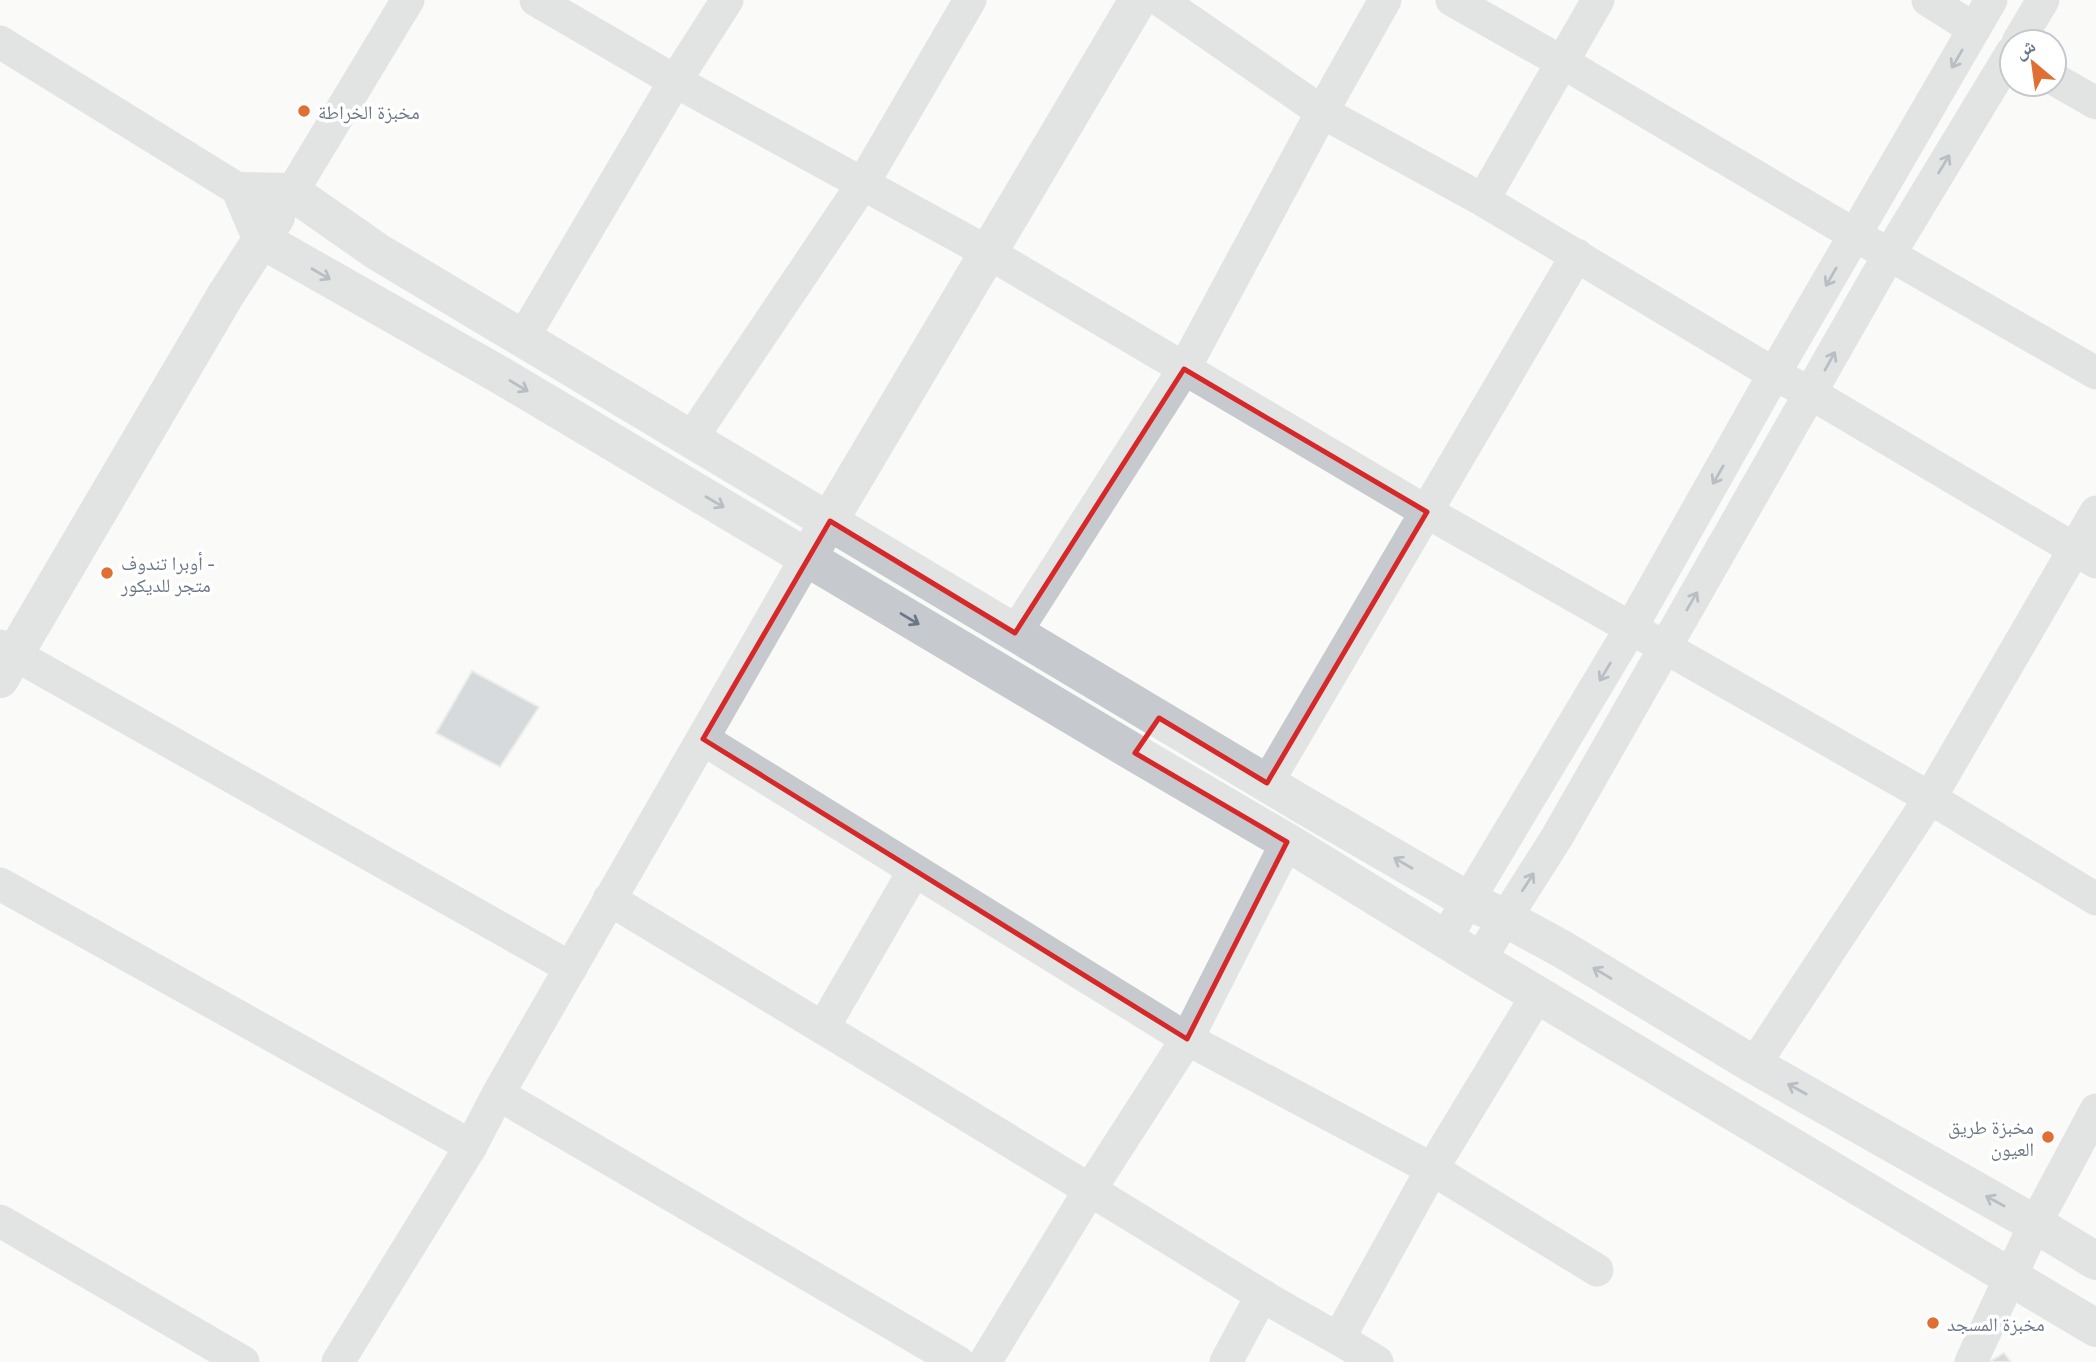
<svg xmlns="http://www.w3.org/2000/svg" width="2096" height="1362" font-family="'Golos Text','Noto Naskh Arabic',sans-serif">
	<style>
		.building { fill: #adb3ba; stroke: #dcdcda; stroke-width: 2 }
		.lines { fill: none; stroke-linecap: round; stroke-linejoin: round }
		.minor { stroke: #c6c9cd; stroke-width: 33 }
		.tertiary { stroke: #c6c9cd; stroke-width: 38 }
		.oneway { stroke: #6a7788 }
		.marked { fill: none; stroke: #d62828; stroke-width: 5; stroke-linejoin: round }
		.poi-dot { fill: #df6f33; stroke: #fff; stroke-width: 2.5 }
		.labels { text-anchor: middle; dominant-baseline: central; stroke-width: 7; stroke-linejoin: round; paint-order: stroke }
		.poi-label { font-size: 19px; fill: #6a7788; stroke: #fff; text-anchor: start }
	</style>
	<rect width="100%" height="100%" fill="#fafaf8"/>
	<g class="building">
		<path d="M472 671 539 707 500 767 436 733Z"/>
		<path d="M2004 1353 2011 1362H1989Z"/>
	</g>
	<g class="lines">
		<g class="minor">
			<path d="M536 0 675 81 989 253 1427 512 1930 798 2096 899"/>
			<path d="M1160 0 1322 112 1483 200 1774 374 1812 394 2096 562"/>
			<path d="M1452 0 1562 62 1855 235 2096 373"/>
			<path d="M1928 0 1974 29"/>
			<path d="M0 42 241 191"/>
			<path d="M2018 42 2043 0"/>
			<path d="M2054 79 2096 103"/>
			<path d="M292 192 408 0"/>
			<path d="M1483 200 1598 0"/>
			<path d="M523 338 675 81 727 0"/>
			<path d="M691 439 862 185 970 0"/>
			<path d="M1015 633 1184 369 1322 112 1385 0"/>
			<path d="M0 646 571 968"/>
			<path d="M703 739 1187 1039 1432 1169 1597 1270"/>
			<path d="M1267 783 1577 255"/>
			<path d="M0 884 471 1146"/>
			<path d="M609 899C826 1030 1043 1160 1258 1293 1297 1317 1338 1337 1377 1362"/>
			<path d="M1445 939 1631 628 1774 374 1991 0"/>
			<path d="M1479 960 1557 837 1889 255 2012 52"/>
			<path d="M823 1028 914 871"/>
			<path d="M1754 1065 1930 798 2096 512"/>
			<path d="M498 1094 958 1362"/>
			<path d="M0 1221 243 1362"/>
			<path d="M1339 1338 1432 1169 1538 994"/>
			<path d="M338 1362 471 1146 498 1094 807 557"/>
			<path d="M985 1362 1091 1188 1187 1039 1287 842"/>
			<path d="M1226 1362 1262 1295"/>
			<path d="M1971 1362 2035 1224 2096 1110"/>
		</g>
		<g class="tertiary">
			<path d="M816 543 1138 0"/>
			<path d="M0 679 225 296 276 217"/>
			<path d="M2096 1261 2035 1224 1754 1065 1562 949 1505 918 1469 901 1305 806 378 252 292 192 241 191 262 240 500 375 1135 753 1287 842 1479 960 2096 1328"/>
		</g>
	</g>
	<defs><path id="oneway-shaft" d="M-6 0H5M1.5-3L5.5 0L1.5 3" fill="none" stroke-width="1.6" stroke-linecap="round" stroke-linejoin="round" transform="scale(1.75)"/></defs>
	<g class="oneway">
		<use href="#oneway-shaft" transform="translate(1957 59) rotate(120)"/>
		<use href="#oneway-shaft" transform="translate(1944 164) rotate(-59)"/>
		<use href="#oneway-shaft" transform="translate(321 274) rotate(30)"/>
		<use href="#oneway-shaft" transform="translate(1831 277) rotate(120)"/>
		<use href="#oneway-shaft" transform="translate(1830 361) rotate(-61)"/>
		<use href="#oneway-shaft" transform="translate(519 386) rotate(31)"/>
		<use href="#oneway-shaft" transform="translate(1718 475) rotate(120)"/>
		<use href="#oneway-shaft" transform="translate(715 502) rotate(30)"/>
		<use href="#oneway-shaft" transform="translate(1692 601) rotate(-60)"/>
		<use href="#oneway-shaft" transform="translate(910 619) rotate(31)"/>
		<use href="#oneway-shaft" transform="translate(1605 672) rotate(121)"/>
		<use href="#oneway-shaft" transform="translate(1403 863) rotate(-150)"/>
		<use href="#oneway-shaft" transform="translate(1528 882) rotate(-57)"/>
		<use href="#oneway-shaft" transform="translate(1602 973) rotate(-149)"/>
		<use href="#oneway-shaft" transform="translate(1797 1089) rotate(-151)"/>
		<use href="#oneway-shaft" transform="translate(1995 1201) rotate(-151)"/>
	</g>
	<path d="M0 0H2096V1362H0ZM1184 369 1427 512 1267 783 1159 718 1135 753 1287 842 1187 1039 703 739 830 521 1015 633Z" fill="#fafaf8" fill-opacity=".55" fill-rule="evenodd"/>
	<path class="marked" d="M1184 369 1427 512 1267 783 1159 718 1135 753 1287 842 1187 1039 703 739 830 521 1015 633Z"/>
	<g class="poi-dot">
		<circle cx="304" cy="111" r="7"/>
		<circle cx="107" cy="573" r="7"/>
		<circle cx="2048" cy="1137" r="7"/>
		<circle cx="1933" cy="1323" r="7"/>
	</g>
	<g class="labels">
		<g class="poi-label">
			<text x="318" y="111">مخبزة الخراطة</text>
			<text x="121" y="562">أوبرا تندوف -<tspan x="121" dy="22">متجر للديكور</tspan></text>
			<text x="2034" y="1126" text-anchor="end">مخبزة طريق<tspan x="2034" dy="22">العيون</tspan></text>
			<text x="1947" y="1323">مخبزة المسجد</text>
		</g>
	</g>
	<g transform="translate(2033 63) rotate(331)"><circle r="33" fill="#ffffff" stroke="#c3c9cf" stroke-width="2"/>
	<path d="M0-5L12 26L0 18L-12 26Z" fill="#df6f33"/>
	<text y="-10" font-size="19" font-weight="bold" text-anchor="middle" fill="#6a7788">ش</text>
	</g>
</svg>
